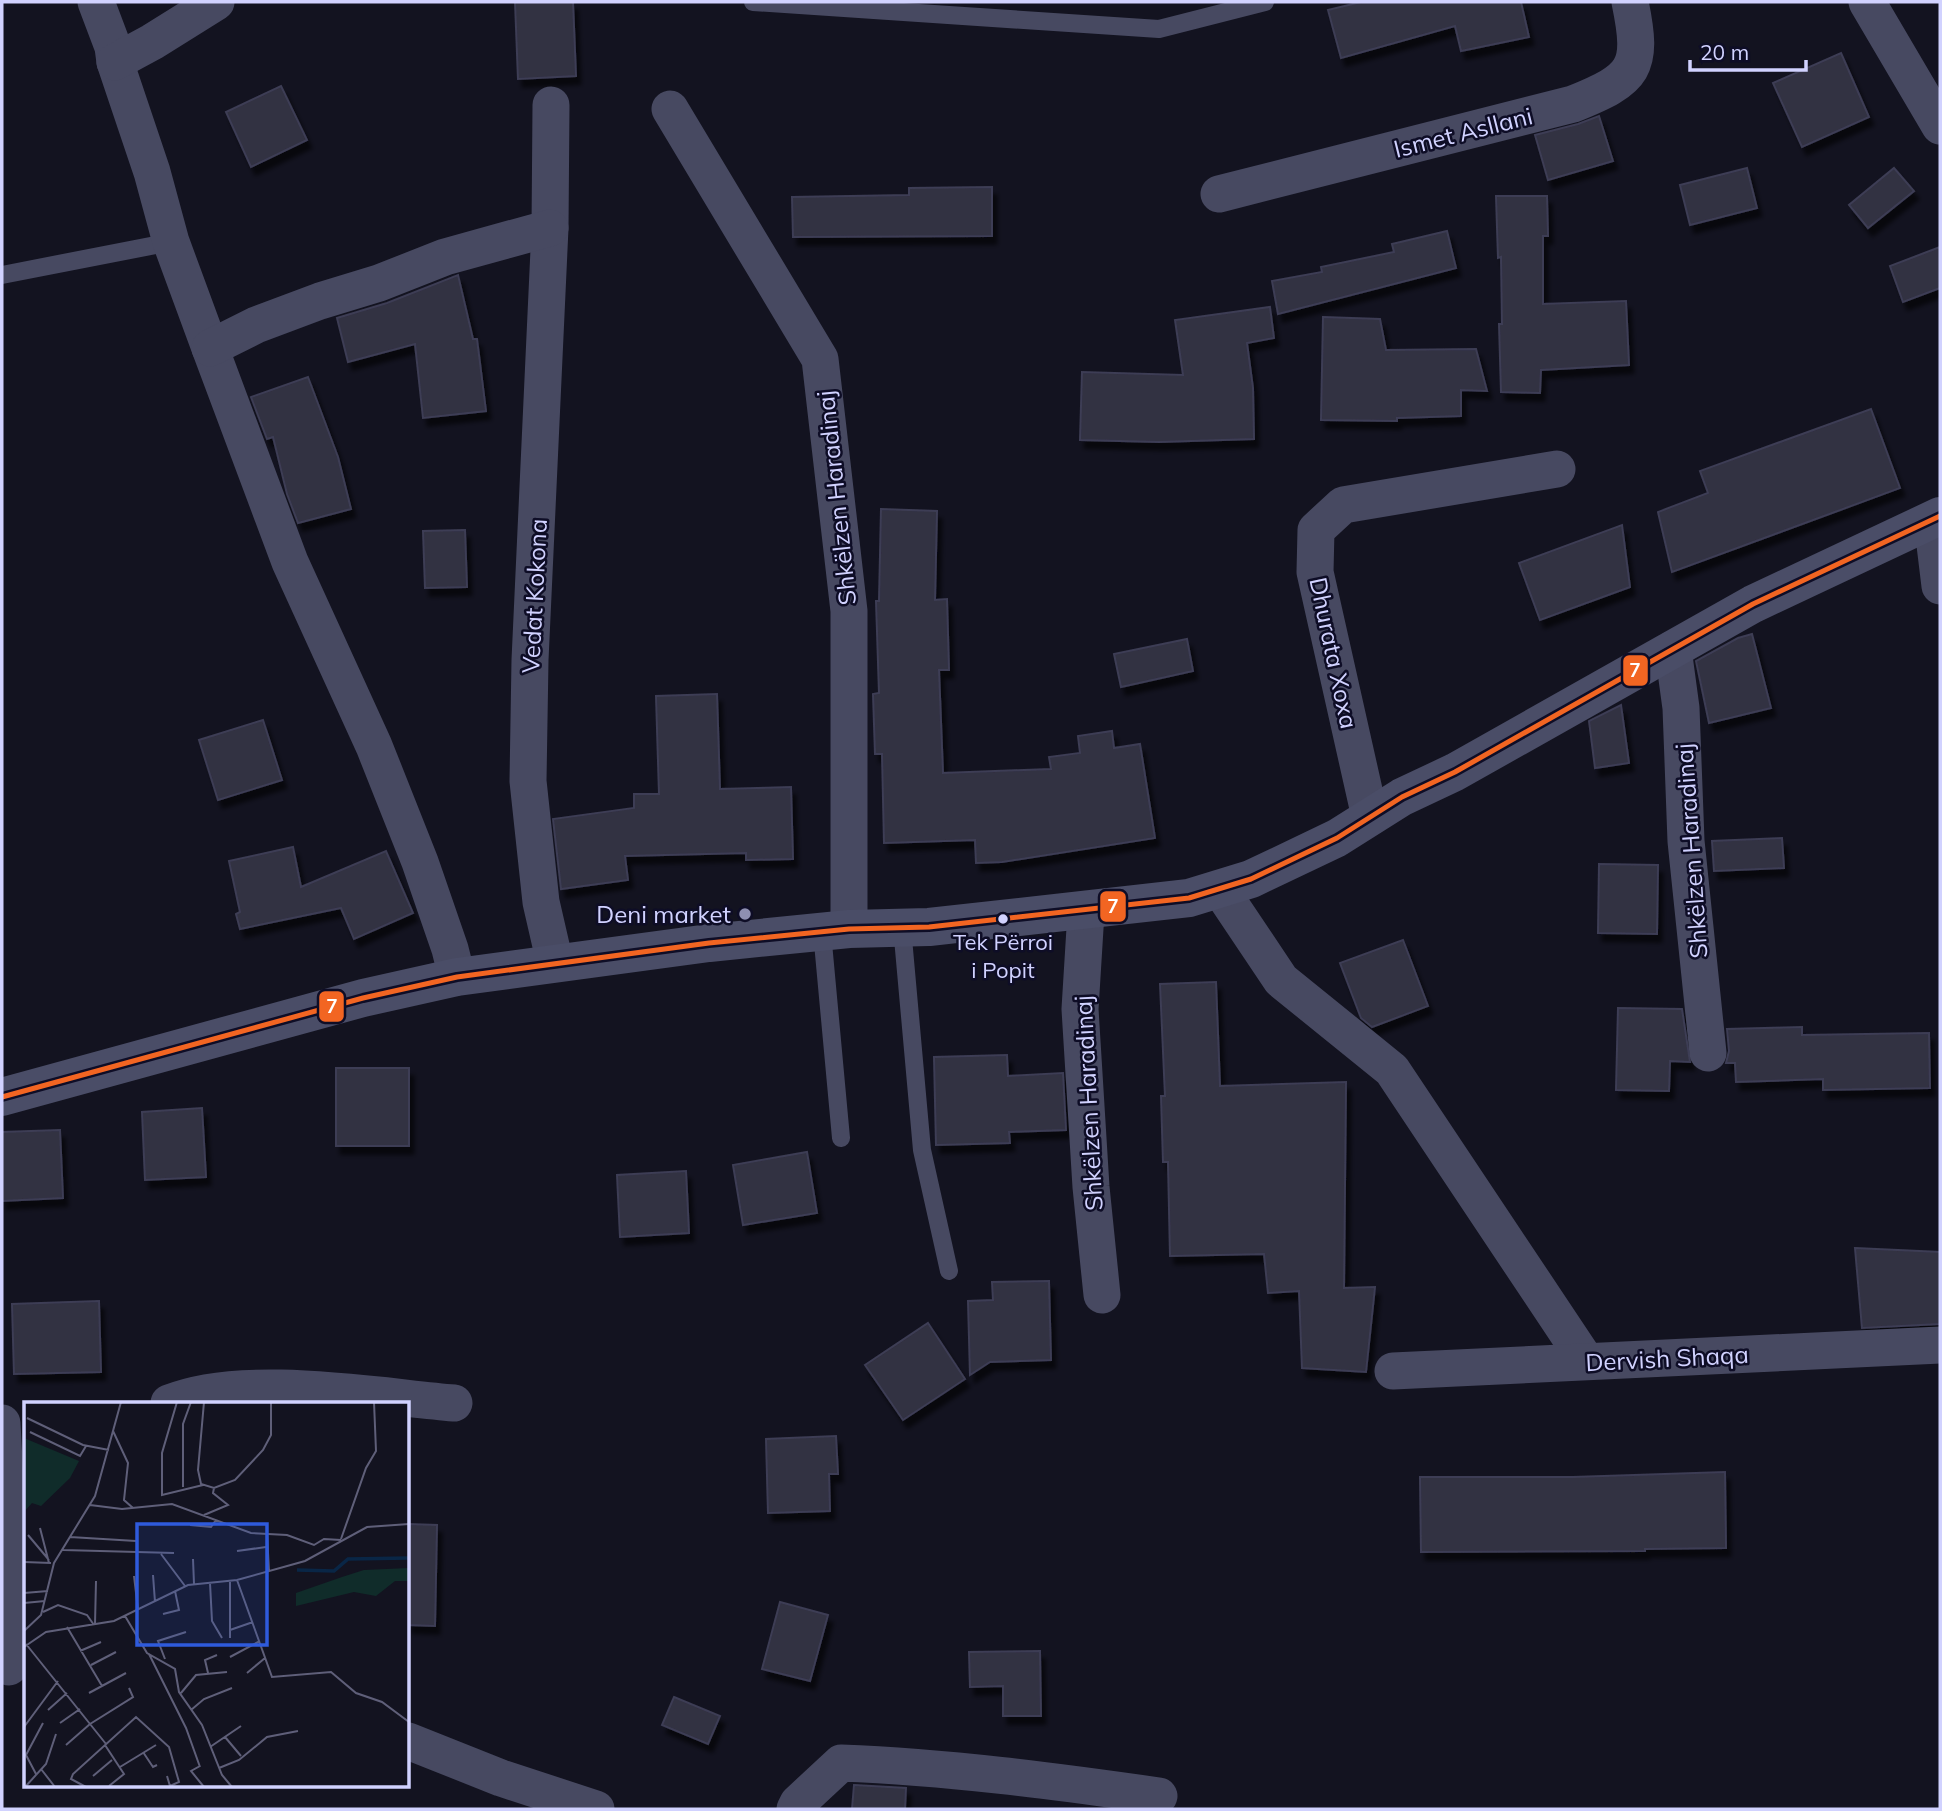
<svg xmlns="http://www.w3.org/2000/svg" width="1942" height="1811" font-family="Mulish,sans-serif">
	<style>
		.building { fill: #313042; stroke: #3d3d54; stroke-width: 2; filter: url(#shadow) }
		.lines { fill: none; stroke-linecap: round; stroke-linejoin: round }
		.lane { stroke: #474961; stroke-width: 18 }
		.street { stroke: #474961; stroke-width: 37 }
		.secondary { stroke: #4a4d67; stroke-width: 38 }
		.bus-1-casing { stroke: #0e0d26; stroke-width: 10 }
		.bus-1 { stroke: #f26522; stroke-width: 5 }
		.poi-dot { fill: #8e8fb1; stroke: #0e0d26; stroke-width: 2.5 }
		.bus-dot { fill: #d1d2ff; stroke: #0e0d26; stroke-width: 2.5 }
		.labels { text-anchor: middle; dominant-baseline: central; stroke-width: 5; stroke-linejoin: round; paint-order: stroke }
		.bus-label { font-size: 22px; fill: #d1d2ff; stroke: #0e0d26 }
		.street-label { font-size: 24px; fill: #d1d2ff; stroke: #0e0d26 }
		.poi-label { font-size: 24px; fill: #d1d2ff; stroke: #0e0d26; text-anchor: end }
		.inset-river { fill: none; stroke: #092646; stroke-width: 3.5 }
		.inset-road { fill: none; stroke: #5f5f79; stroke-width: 2 }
		.view { fill: #2f5bdc; fill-opacity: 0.15; stroke: #2f5bdc; stroke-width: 3.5 }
		.inset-edge { fill: none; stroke: #d1d2ff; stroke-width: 3.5 }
		.line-badge { stroke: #0e0d26; stroke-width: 2.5 }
		.badge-label { font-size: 19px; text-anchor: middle; font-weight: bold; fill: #fff }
	</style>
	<defs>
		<filter id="shadow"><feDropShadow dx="4.5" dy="8" stdDeviation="2" flood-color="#0009"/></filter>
	</defs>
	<rect width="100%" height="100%" fill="#131320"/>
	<g class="building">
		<path d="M515 2H573L576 76 518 79Z"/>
		<path d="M1361 2H1521L1529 37 1461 51 1455 26 1341 58 1328 10Z"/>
		<path d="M1841 53 1869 117 1802 147 1773 83Z"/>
		<path d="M281 86 307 140 251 167 226 112Z"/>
		<path d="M1599 116 1613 161 1548 180 1535 135 1578 124Z"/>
		<path d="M1747 168 1757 208 1690 225 1680 185Z"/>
		<path d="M1894 168 1914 191 1868 228 1849 205Z"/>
		<path d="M992 187V236L793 237 792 197 909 195V188Z"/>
		<path d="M1496 196H1547L1548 236H1543V304L1626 301 1629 365 1541 370 1540 393 1501 392 1499 324H1502L1501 257 1498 258Z"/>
		<path d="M1447 231 1456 268 1278 314 1272 281 1322 272 1321 267 1394 252 1392 244Z"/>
		<path d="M1940 247V288L1903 302 1890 266Z"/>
		<path d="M458 275 473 339H477L486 411 423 418 415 344 348 362 337 318 387 303Z"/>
		<path d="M1270 307 1274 338 1247 343 1253 388 1254 439 1159 442 1080 440 1082 372 1183 375 1175 320Z"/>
		<path d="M1323 317 1380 319 1386 350 1476 349 1487 391 1461 390V416L1397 418V421L1321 420Z"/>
		<path d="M308 377 338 457 351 509 298 523 287 494 273 437 267 439 251 397Z"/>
		<path d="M1871 409 1900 488 1672 572 1658 512 1708 493 1700 471Z"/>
		<path d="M881 509 937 511 935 600 947 599 949 670H939L943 773 1051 769 1049 757 1080 753 1078 736 1112 731 1114 748 1140 744 1155 838 1002 862 976 863 975 840 884 843 882 754H875L873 694 879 693 876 601H879Z"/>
		<path d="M1622 525 1630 587 1540 620 1519 563Z"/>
		<path d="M465 530 467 587 425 588 423 531Z"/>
		<path d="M1752 634 1771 708 1709 723 1696 661 1738 638Z"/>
		<path d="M1187 639 1193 671 1121 687 1114 654Z"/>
		<path d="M717 694 720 789 791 787 793 859 746 860V853L625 856 628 880 561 889 553 819 634 808V794H659L656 696Z"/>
		<path d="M1621 705 1629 763 1595 768 1589 721Z"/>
		<path d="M263 720 282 780 218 800 199 740Z"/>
		<path d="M1782 838 1784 868 1714 871 1712 841Z"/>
		<path d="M293 847 301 887 386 851 413 913 354 939 341 908 240 929 236 914 240 912 229 861Z"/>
		<path d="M1599 864 1658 865 1657 934 1598 933Z"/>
		<path d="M1403 940 1428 1006 1372 1027 1361 1018 1340 963Z"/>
		<path d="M1216 982 1220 1086 1346 1082 1344 1288 1375 1287 1366 1372 1302 1368 1299 1291 1268 1293 1264 1254 1170 1256 1168 1162H1163L1161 1096H1165L1160 984Z"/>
		<path d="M1618 1008 1682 1009 1690 1062 1670 1061 1669 1091 1616 1090Z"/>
		<path d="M1802 1027V1035L1929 1033 1930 1088 1823 1090V1079L1736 1082 1735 1063H1726L1729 1051 1727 1029Z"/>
		<path d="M1007 1055 1008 1076 1063 1073 1066 1130 1009 1132 1010 1143 936 1145 934 1057Z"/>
		<rect x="336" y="1068" width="73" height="78"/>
		<path d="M202 1108 206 1177 145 1180 142 1112Z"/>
		<path d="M60 1130 63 1198 2 1201V1132Z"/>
		<path d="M807 1152 817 1213 743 1225 733 1165Z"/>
		<path d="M686 1171 689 1233 620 1237 617 1175Z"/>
		<path d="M1855 1248 1940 1252V1324L1862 1328Z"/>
		<path d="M1049 1281 1051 1360 990 1362 970 1375 968 1301 993 1300 992 1282Z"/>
		<path d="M99 1301 101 1372 14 1374 12 1304Z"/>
		<path d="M928 1323 965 1379 903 1420 865 1365Z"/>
		<path d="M836 1436 838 1474H829L830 1511 768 1513 766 1439Z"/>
		<path d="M1725 1472 1726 1548 1645 1549V1551L1421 1552 1420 1477H1573Z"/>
		<path d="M408 1524 437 1525 435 1626 408 1625Z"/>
		<path d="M780 1602 828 1615 810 1681 762 1669Z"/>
		<path d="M1040 1651 1041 1716H1003V1686L970 1687 969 1652Z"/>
		<path d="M674 1697 720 1716 708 1744 662 1725Z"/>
		<path d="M854 1785 906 1788 905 1809H852Z"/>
	</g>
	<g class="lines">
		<g class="lane">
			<path d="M753 2 1159 29 1265 2"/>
			<path d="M2 275 171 242"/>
			<path d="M902 927 922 1150 949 1271"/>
			<path d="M822 932 841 1138"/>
		</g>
		<g class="street">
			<path d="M96 2 113 47 115 62 152 172 171 242 210 348 290 562 374 746 420 862 450 949 457 977"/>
			<path d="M1867 2 1940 126"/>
			<path d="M115 62 152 42 216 2"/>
			<path d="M551 105 550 228 530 660 528 781 541 902 555 963"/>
			<path d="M670 109 820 359 849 611V929"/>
			<path d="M1219 194 1573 104C1635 79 1644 69 1630 2"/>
			<path d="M210 348 256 325 320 301 379 283 445 257 550 228"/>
			<path d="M1932 520 1940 586"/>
			<path d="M1673 649 1681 708 1686 841 1708 1053"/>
			<path d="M1370 817 1315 572 1316 530 1343 505 1557 469"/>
			<path d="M1220 889 1281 980 1392 1070 1586 1361"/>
			<path d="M1086 912 1080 1009 1091 1187 1102 1295"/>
			<path d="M1393 1371 1940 1345"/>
			<path d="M169 1403C243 1373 374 1396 454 1403"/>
			<path d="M2 1423 8 1539 9 1667"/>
			<path d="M408 1741 501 1778 596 1809"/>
			<path d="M795 1809 798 1803 841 1763C948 1767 1053 1781 1159 1796"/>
		</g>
		<path class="secondary" d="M2 1097 363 998 457 977 709 943 849 929 929 927 1189 898 1251 879 1337 838 1402 797 1455 772 1753 604 1940 516"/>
		<g class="bus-1-casing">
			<path id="bus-1" d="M2 1097 363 998 457 977 709 943 849 929 929 927 1189 898 1251 879 1337 838 1402 797 1455 772 1753 604 1940 516"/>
		</g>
		<use href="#bus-1" class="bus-1"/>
	</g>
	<circle class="poi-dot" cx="745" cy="914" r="7"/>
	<circle class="bus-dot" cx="1003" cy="919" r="6"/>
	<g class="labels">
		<g class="bus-label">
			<text x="1003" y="942">Tek Përroi<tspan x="1003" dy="28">i Popit</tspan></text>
		</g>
		<g class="street-label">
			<text transform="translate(1463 132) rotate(-14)">Ismet Asllani</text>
			<text transform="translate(836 498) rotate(-96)">Shkëlzen Haradinaj</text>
			<text transform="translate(534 596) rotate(-87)">Vedat Kokona</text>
			<text transform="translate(1334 653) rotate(78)">Dhurata Xoxa</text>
			<text transform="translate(1691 851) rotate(-94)">Shkëlzen Haradinaj</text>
			<text transform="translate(1088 1103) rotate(-93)">Shkëlzen Haradinaj</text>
			<text transform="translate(1667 1358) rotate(-3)">Dervish Shaqa</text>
		</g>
		<g class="poi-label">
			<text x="731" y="914">Deni market</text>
		</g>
	</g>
	<g transform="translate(24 1402)">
		<rect width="385" height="385" fill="#131320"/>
		<path d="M0 36 55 59 46 76 17 104 8 101 0 110ZM385 166V179H371L352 194 330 190 272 204V191L318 175 340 168Z" fill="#102c2a"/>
		<path class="inset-river" d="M273 168 310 169 324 157 385 156"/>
		<path class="inset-road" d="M153 0 138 51V93L179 83M180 0 174 68 177 82 190 86 211 78 239 48 247 33V0M3 16 59 43 85 48M89 29 104 61 100 98 109 106M6 30 56 54 62 44M159 85V22L167 0M66 103 98 107 148 102 227 131 263 133 290 143 300 137 317 138M180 113 204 103 189 91 190 86M166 123 187 125 192 118M16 126 25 161M243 132 245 169M4 133 25 158M46 135 112 139M317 137 342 66 352 49 350 0M39 148 150 151M213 149 242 145M137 152 161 184M169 157 170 182M0 160 27 161M129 173 131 200M110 174 114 208M213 178 248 275 307 270 332 291 358 300 385 320M206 179V236M186 181 188 219 198 236M0 191 24 189M0 201 21 199M19 210 34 203 63 213 70 223M139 212 155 208 151 189M101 214 123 251 151 267 155 290 178 323 198 373 208 385M71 222 72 179M43 225 78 284M206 228 229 220M0 229 17 213 30 161 71 94 97 0M2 242 82 342M0 245 22 230 90 219 164 183 213 178 281 159 343 125 385 122M56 249 77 240M125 252 162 326 176 365M206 255 236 239M141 257 134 239 162 230M67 263 92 250M184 271 181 258 193 253M223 271 241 256M65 291 102 271M157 291 172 273 203 270M24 308 43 291M167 308 180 297 208 286M36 321 56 307M66 322 109 295 105 286M0 325 34 279M201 335 217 354M42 343 66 322M81 343 100 372 85 384M186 345 217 324M119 350 129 365 133 363M176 364 167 369 180 385M96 365 132 343M195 366 215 358 243 335 274 329M17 367 31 385M12 372 2 353 19 321M69 374 88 358M1 385 22 362 32 332M62 385 47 377 49 372 112 315 145 345 155 380 146 384 143 374"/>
		<path class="view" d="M113 122H243V243H113Z"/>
		<rect width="385" height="385" class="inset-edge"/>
	</g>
	<g class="line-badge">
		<rect x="1622" y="654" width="27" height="33" rx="7" fill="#f26522"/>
		<rect x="1099" y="890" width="28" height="33" rx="7" fill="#f26522"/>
		<rect x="318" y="990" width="27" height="33" rx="7" fill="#f26522"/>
	</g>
	<g class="badge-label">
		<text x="1635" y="677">7</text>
		<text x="1113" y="913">7</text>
		<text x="332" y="1013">7</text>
	</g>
	<rect width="1942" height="1811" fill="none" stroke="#d1d2ff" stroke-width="7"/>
	<path d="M1690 60v10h116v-10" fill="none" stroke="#d1d2ff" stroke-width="3.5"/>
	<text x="1700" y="60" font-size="21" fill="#d1d2ff" stroke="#0e0d26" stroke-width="5" paint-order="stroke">20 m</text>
</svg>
